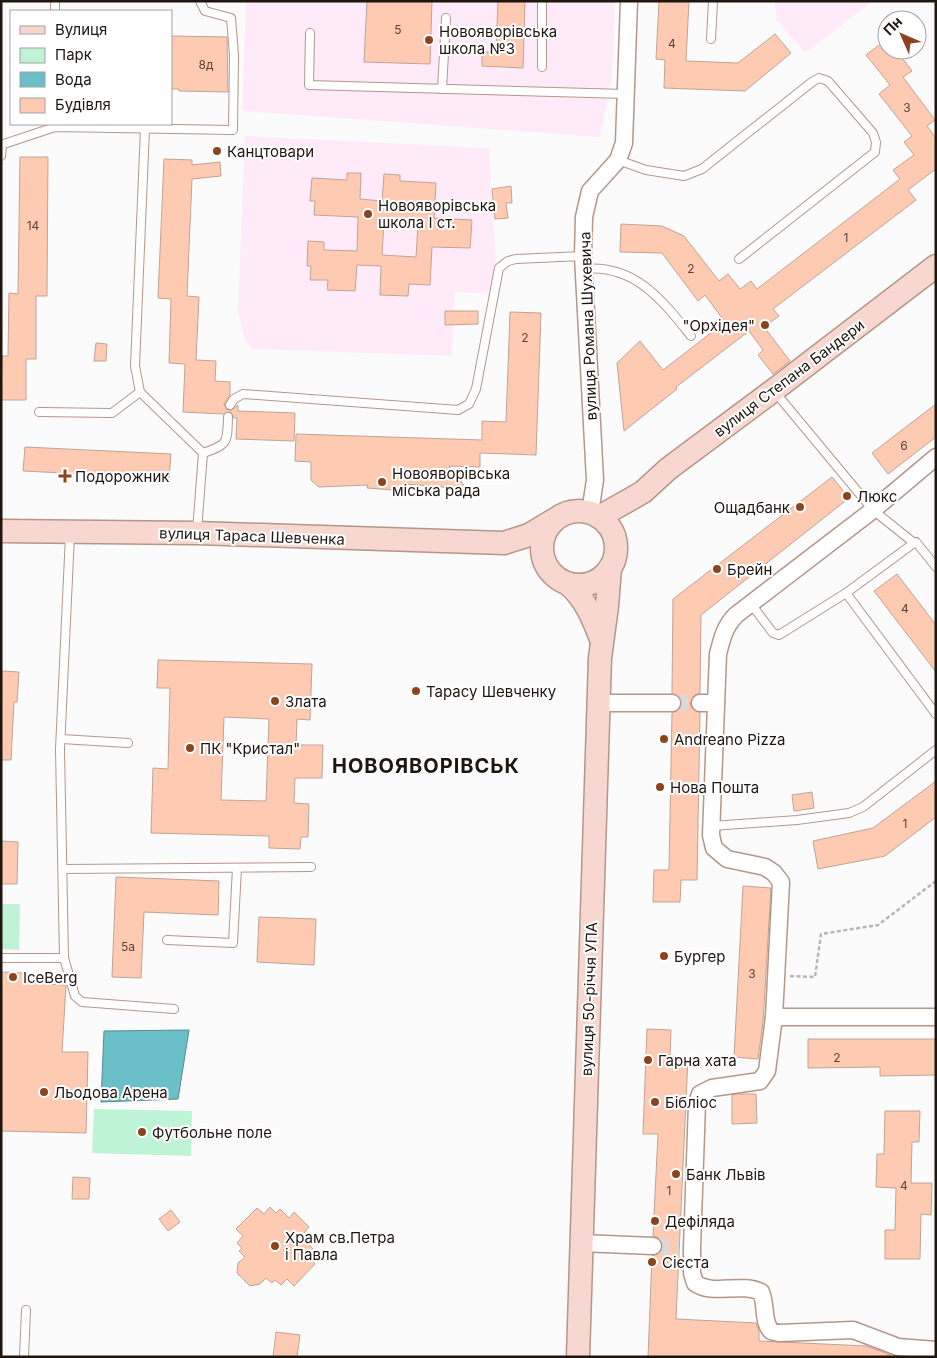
<svg xmlns="http://www.w3.org/2000/svg" width="937" height="1358" font-family="Inter,sans-serif">
	<style>
		.education { fill: #ffeafa }
		.green { fill: #bff3d6 }
		.water { fill: #6abfc9; stroke: #548c92 }
		.building { fill: #fecbb2; stroke: #c0a394; fill-rule: evenodd }
		.lines { fill: none; stroke-linecap: round; stroke-linejoin: round }
		.street-tunnel { stroke: #dad9d8; stroke-width: 16; stroke-dasharray: 16 8; stroke-linecap: butt }
		.lane-casing { stroke: #b49789; stroke-width: 10 }
		.street-casing { stroke: #b49789; stroke-width: 19 }
		.secondary-casing { stroke: #b49789; stroke-width: 25 }
		.path { stroke: #b8b5b4; stroke-width: 2.5; stroke-dasharray: 4 2.5; stroke-linecap: butt }
		.lane { stroke: #fff; stroke-width: 8 }
		.street { stroke: #fff; stroke-width: 16 }
		.secondary { stroke: #f8d7d0; stroke-width: 22 }
		.poi-dot { fill: #8b451e; stroke: #fff; stroke-width: 2 }
		.labels { text-anchor: middle; dominant-baseline: central; stroke-width: 4; stroke-linejoin: round; paint-order: stroke }
		.number-label { font-size: 12px; fill: #584338 }
		.poi-label { font-size: 15px; fill: #201610; stroke: #fff; text-anchor: start }
		.street-label { font-size: 15px; fill: #201610; stroke: #fff }
		.district-label { font-size: 20px; font-weight: bold; letter-spacing: 1px; fill: #201610; stroke: #fff }
	</style>
	<rect width="100%" height="100%" fill="#fbfbfb"/>
	<g class="education">
		<path d="M246 1H615L612 78 600 137 242 111Z"/>
		<path d="M775 1H873L805 53 776 19Z"/>
		<path d="M245 136 489 148 497 279 486 293 455 292 452 356 252 349 245 340 238 312Z"/>
	</g>
	<g class="green">
		<path d="M1 904H20L19 950 1 949Z"/>
		<path d="M94 1109 192 1111 191 1156 92 1153Z"/>
	</g>
	<path class="water" d="M189 1030 178 1099 101 1102 104 1031Z"/>
	<g class="building">
		<path d="M367 1H432L430 64 364 62Z"/>
		<path d="M498 1H525L523 68 482 66V52H496Z"/>
		<path d="M659 1H689L686 61 738 63 775 34 791 53 745 91 664 88 665 60 656 59Z"/>
		<path d="M171 36 227 37 228 92 179 91V89H171Z"/>
		<path d="M887 39V50H896L912 71 903 77 935 120 927 126 936 138V169L908 190 916 200 773 309 779 316 764 327 790 361 773 374 758 355 763 350 749 331 676 387 677 389 624 431 617 363 640 341 663 370 725 322 705 295 698 301 662 253 620 252 621 224 662 226 684 236 719 281 728 274 740 289 751 281 757 289 900 179 893 170 914 155 904 142 912 136 879 94 890 85 866 55Z"/>
		<path d="M20 157H48L47 296H36V359H26V400H1L2 356H8L9 293 18 294Z"/>
		<path d="M164 159 192 160V165L220 162 221 176 192 179 187 296 199 297 196 360 216 361 215 381 230 382V395L224 404 227 410H232L238 405V411L295 413 294 441 236 439 237 418H234L231 412 224 414 183 412 185 364 169 363 171 299 158 298Z"/>
		<path d="M347 173H361L360 199 382 201 384 174 400 175V181L436 183 434 218 472 220 470 248 432 247 430 285 409 284 408 296 380 295 381 266 357 265 355 291 327 290 328 280H310L311 266H307L308 241 324 242V250L357 251 358 217 314 215 315 201H310L312 178 347 180ZM384 222 418 224 416 257 382 255Z"/>
		<path d="M511 186 512 203H506L508 218 495 219 492 189Z"/>
		<path d="M445 311H478V324L445 325Z"/>
		<path d="M510 312 541 313 536 455 480 453V467L449 466 467 489 404 484 406 491 367 488 368 485 319 487 311 480V462L295 461 296 434 482 440V421L506 422Z"/>
		<path d="M96 343 107 344 106 361H94Z"/>
		<path d="M936 404V437L888 474 872 453Z"/>
		<path d="M25 447 171 454 169 478 23 471Z"/>
		<path d="M832 477 849 498 701 615 700 693 695 695 690 703 692 708 700 713 697 880H681L680 902H653L654 870H669L672 713 677 711 682 703 680 698 672 693 673 599Z"/>
		<path d="M897 574 936 625V672L874 591Z"/>
		<path d="M158 660 312 664 310 720 297 719 296 745H323L322 778H295L294 803 309 804 308 837H301L300 849 269 848V836L151 833 153 768 168 769 170 688H157ZM224 717 269 719 266 801 221 800Z"/>
		<path d="M1 671 19 672 17 702H14L11 760H1Z"/>
		<path d="M936 781V817L885 856 818 869 813 841 873 828Z"/>
		<path d="M812 792 814 808 794 811 792 795Z"/>
		<path d="M1 841 18 842 17 884H1Z"/>
		<path d="M116 877 219 881 218 915 144 912 141 978 112 977Z"/>
		<path d="M743 886 771 888 763 1022 758 1059 734 1057Z"/>
		<path d="M259 917 316 919 314 965 257 962Z"/>
		<path d="M1 972 24 973V983L66 985 62 1052H88L86 1133 1 1131Z"/>
		<path d="M647 1029 671 1030 670 1056 688 1057 676 1319 756 1323 759 1331V1341L866 1346 891 1355V1357H648L652 1256 661 1252 663 1246 659 1238 653 1236 658 1134H643Z"/>
		<path d="M808 1039H936V1075L880 1076V1067L808 1068Z"/>
		<path d="M737 1094H756L757 1123 732 1124V1095Z"/>
		<path d="M885 1111H920L919 1142H912L911 1183H932L931 1215 921 1214 920 1259H885V1230H895L896 1188 876 1187 877 1154H884Z"/>
		<path d="M73 1177 90 1178 89 1199H72Z"/>
		<path d="M270 1207 276 1213 280 1209 289 1218 294 1212 309 1227 304 1233 313 1241 309 1245 315 1251 309 1258 315 1264 294 1286 287 1279 281 1285 275 1280 272 1283 266 1278 260 1284 250 1286 237 1273 238 1263 245 1257 239 1251 242 1248 237 1243 243 1236 236 1229 257 1208 264 1214Z"/>
		<path d="M171 1210 180 1222 168 1231 159 1219Z"/>
		<path d="M276 1332 300 1335 297 1357H273Z"/>
	</g>
	<g class="lines">
		<g class="street-tunnel">
			<path d="M672 703H700"/>
			<path d="M653 1246 679 1247"/>
		</g>
		<g class="lane-casing">
			<g id="lane">
				<path d="M55 1V11"/>
				<path d="M310 33 309 85 626 94"/>
				<path d="M711 39 713 1"/>
				<path d="M542 67V1"/>
				<path d="M442 89 446 18"/>
				<path d="M145 129 135 366 140 392 203 453 197 531"/>
				<path d="M1 145 55 127 233 130 234 55 231 18 205 11 200 1"/>
				<path d="M1 156 2 145"/>
				<path d="M618 160 646 170 684 176 702 169 812 82 819 78 828 81 873 133 876 142 875 152 739 259"/>
				<path d="M584 269C635 264 663 301 691 336"/>
				<path d="M775 392 873 510 914 543 846 593"/>
				<path d="M230 405 234 399 243 394 458 410 469 404 476 389 499 268 508 261 516 259 583 256"/>
				<path d="M39 412 112 413 140 392"/>
				<path d="M203 453C229 444 227 443 228 417"/>
				<path d="M914 543 916 542 936 567"/>
				<path d="M751 604 773 633 779 635 846 593 936 714"/>
				<path d="M61 739 128 743"/>
				<path d="M712 826 797 820 849 813 863 807 936 750"/>
				<path d="M63 869 311 867"/>
				<path d="M167 940 233 943 237 868"/>
				<path d="M1 958H64L60 749 70 535"/>
				<path d="M64 958 75 996 82 1002 174 1009"/>
				<path d="M24 1357 26 1310"/>
			</g>
		</g>
		<g class="street-casing">
			<g id="street">
				<path d="M936 457 873 510 736 615C725 626 722 638 718 654L711 835 714 848 727 859 765 867 774 873 781 882 774 1017 767 1071 760 1081 712 1088 700 1094 697 1103 692 1248V1273L695 1283C713 1296 741 1282 761 1292 767 1307 762 1320 771 1331L779 1333 853 1330 898 1347 936 1350"/>
				<path d="M590 513 595 480 583 256 584 217 590 191 618 160 624 143 629 1"/>
				<path d="M598 703H672"/>
				<path d="M700 703H716"/>
				<path d="M774 1017H936"/>
				<path d="M581 1243 653 1246"/>
			</g>
		</g>
		<g class="secondary-casing">
			<g id="secondary">
				<circle cx="579" cy="548" r="37"/>
				<path d="M599 517 643 492 668 469 774 390 936 266"/>
				<path d="M1 531 197 533 504 543 529 535 554 520"/>
				<path d="M567 583C585 598 593 618 601 639"/>
				<path d="M578 1357 600 658 607 606 610 568"/>
			</g>
		</g>
		<path class="path" d="M790 976 815 977 821 934 878 925 936 881"/>
		<use href="#lane" class="lane"/>
		<use href="#street" class="street"/>
		<use href="#secondary" class="secondary"/>
	</g>
	<g class="poi-dot">
		<circle cx="429" cy="40" r="5"/>
		<circle cx="217" cy="151" r="5"/>
		<circle cx="368" cy="214" r="5"/>
		<circle cx="765" cy="325" r="5"/>
		<path d="M62.5 468.5h5v5h5v5h-5v5h-5v-5h-5v-5h5z"/>
		<circle cx="382" cy="482" r="5"/>
		<circle cx="847" cy="496" r="5"/>
		<circle cx="800" cy="507" r="5"/>
		<circle cx="717" cy="569" r="5"/>
		<circle cx="416" cy="691" r="5"/>
		<circle cx="275" cy="701" r="5"/>
		<circle cx="664" cy="739" r="5"/>
		<circle cx="190" cy="748" r="5"/>
		<circle cx="660" cy="787" r="5"/>
		<circle cx="664" cy="956" r="5"/>
		<circle cx="13" cy="977" r="5"/>
		<circle cx="648" cy="1060" r="5"/>
		<circle cx="44" cy="1092" r="5"/>
		<circle cx="655" cy="1102" r="5"/>
		<circle cx="142" cy="1132" r="5"/>
		<circle cx="676" cy="1174" r="5"/>
		<circle cx="655" cy="1221" r="5"/>
		<circle cx="275" cy="1246" r="5"/>
		<circle cx="652" cy="1262" r="5"/>
	</g>
	<g class="labels">
		<g class="number-label">
			<text x="398" y="29">5</text>
			<text x="672" y="43">4</text>
			<text x="206" y="64">8д</text>
			<text x="907" y="107">3</text>
			<text x="33" y="225">14</text>
			<text x="846" y="237">1</text>
			<text x="691" y="268">2</text>
			<text x="525" y="337">2</text>
			<text x="904" y="445">6</text>
			<text x="905" y="608">4</text>
			<text x="905" y="823">1</text>
			<text x="128" y="946">5а</text>
			<text x="752" y="973">3</text>
			<text x="837" y="1057">2</text>
			<text x="904" y="1185">4</text>
			<text x="669" y="1190">1</text>
		</g>
		<g class="poi-label">
			<text x="439" y="31">Новояворівська<tspan x="439" dy="17">школа №3</tspan></text>
			<text x="227" y="151">Канцтовари</text>
			<text x="378" y="205">Новояворівська<tspan x="378" dy="17">школа І ст.</tspan></text>
			<text x="755" y="325" text-anchor="end">"Орхідея"</text>
			<text x="392" y="473">Новояворівська<tspan x="392" dy="17">міська рада</tspan></text>
			<text x="75" y="476">Подорожник</text>
			<text x="857" y="496">Люкс</text>
			<text x="790" y="507" text-anchor="end">Ощадбанк</text>
			<text x="727" y="569">Брейн</text>
			<text x="426" y="691">Тарасу Шевченку</text>
			<text x="285" y="701">Злата</text>
			<text x="674" y="739">Andreano Pizza</text>
			<text x="200" y="748">ПК "Кристал"</text>
			<text x="670" y="787">Нова Пошта</text>
			<text x="674" y="956">Бургер</text>
			<text x="23" y="977">IceBerg</text>
			<text x="658" y="1060">Гарна хата</text>
			<text x="54" y="1092">Льодова Арена</text>
			<text x="665" y="1102">Бібліос</text>
			<text x="152" y="1132">Футбольне поле</text>
			<text x="686" y="1174">Банк Львів</text>
			<text x="665" y="1221">Дефіляда</text>
			<text x="285" y="1237">Храм св.Петра<tspan x="285" dy="17">і Павла</tspan></text>
			<text x="662" y="1262">Сієста</text>
		</g>
		<g class="street-label">
			<text transform="translate(588 326) rotate(-92)">вулиця Романа Шухевича</text>
			<text transform="translate(789 378) rotate(-37)">вулиця Степана Бандери</text>
			<text transform="translate(252 536) rotate(2)">вулиця Тараса Шевченка</text>
			<text transform="translate(589 999) rotate(-88)">вулиця 50-річчя УПА</text>
		</g>
		<g class="district-label">
			<text x="426" y="766">НОВОЯВОРІВСЬК</text>
		</g>
	</g>
	<rect width="937" height="1358" fill="none" stroke="#201610" stroke-width="5"/>
	<rect x="10" y="10" width="162" height="115" fill="#ffffff" stroke="#a6a29f"/>
	<rect x="20" y="26" width="25" height="8" fill="#f8d7d0" stroke="#a6a29f"/>
	<text x="55" y="35" font-size="15" fill="#201610">Вулиця</text>
	<rect x="20" y="48" width="25" height="15" fill="#bff3d6" stroke="#a6a29f"/>
	<text x="55" y="60" font-size="15" fill="#201610">Парк</text>
	<rect x="20" y="72" width="25" height="15" fill="#6abfc9" stroke="#a6a29f"/>
	<text x="55" y="85" font-size="15" fill="#201610">Вода</text>
	<rect x="20" y="98" width="25" height="15" fill="#fecbb2" stroke="#a6a29f"/>
	<text x="55" y="110" font-size="15" fill="#201610">Будівля</text>
	<g transform="translate(902 35) rotate(315)"><circle r="24" fill="#ffffff" stroke="#a6a29f"/>
	<path d="M0-4L9 19L0 12L-9 19Z" fill="#8b451e"/>
	<text y="-8" font-size="14" font-weight="bold" text-anchor="middle" fill="#201610">Пн</text>
	</g>
</svg>
